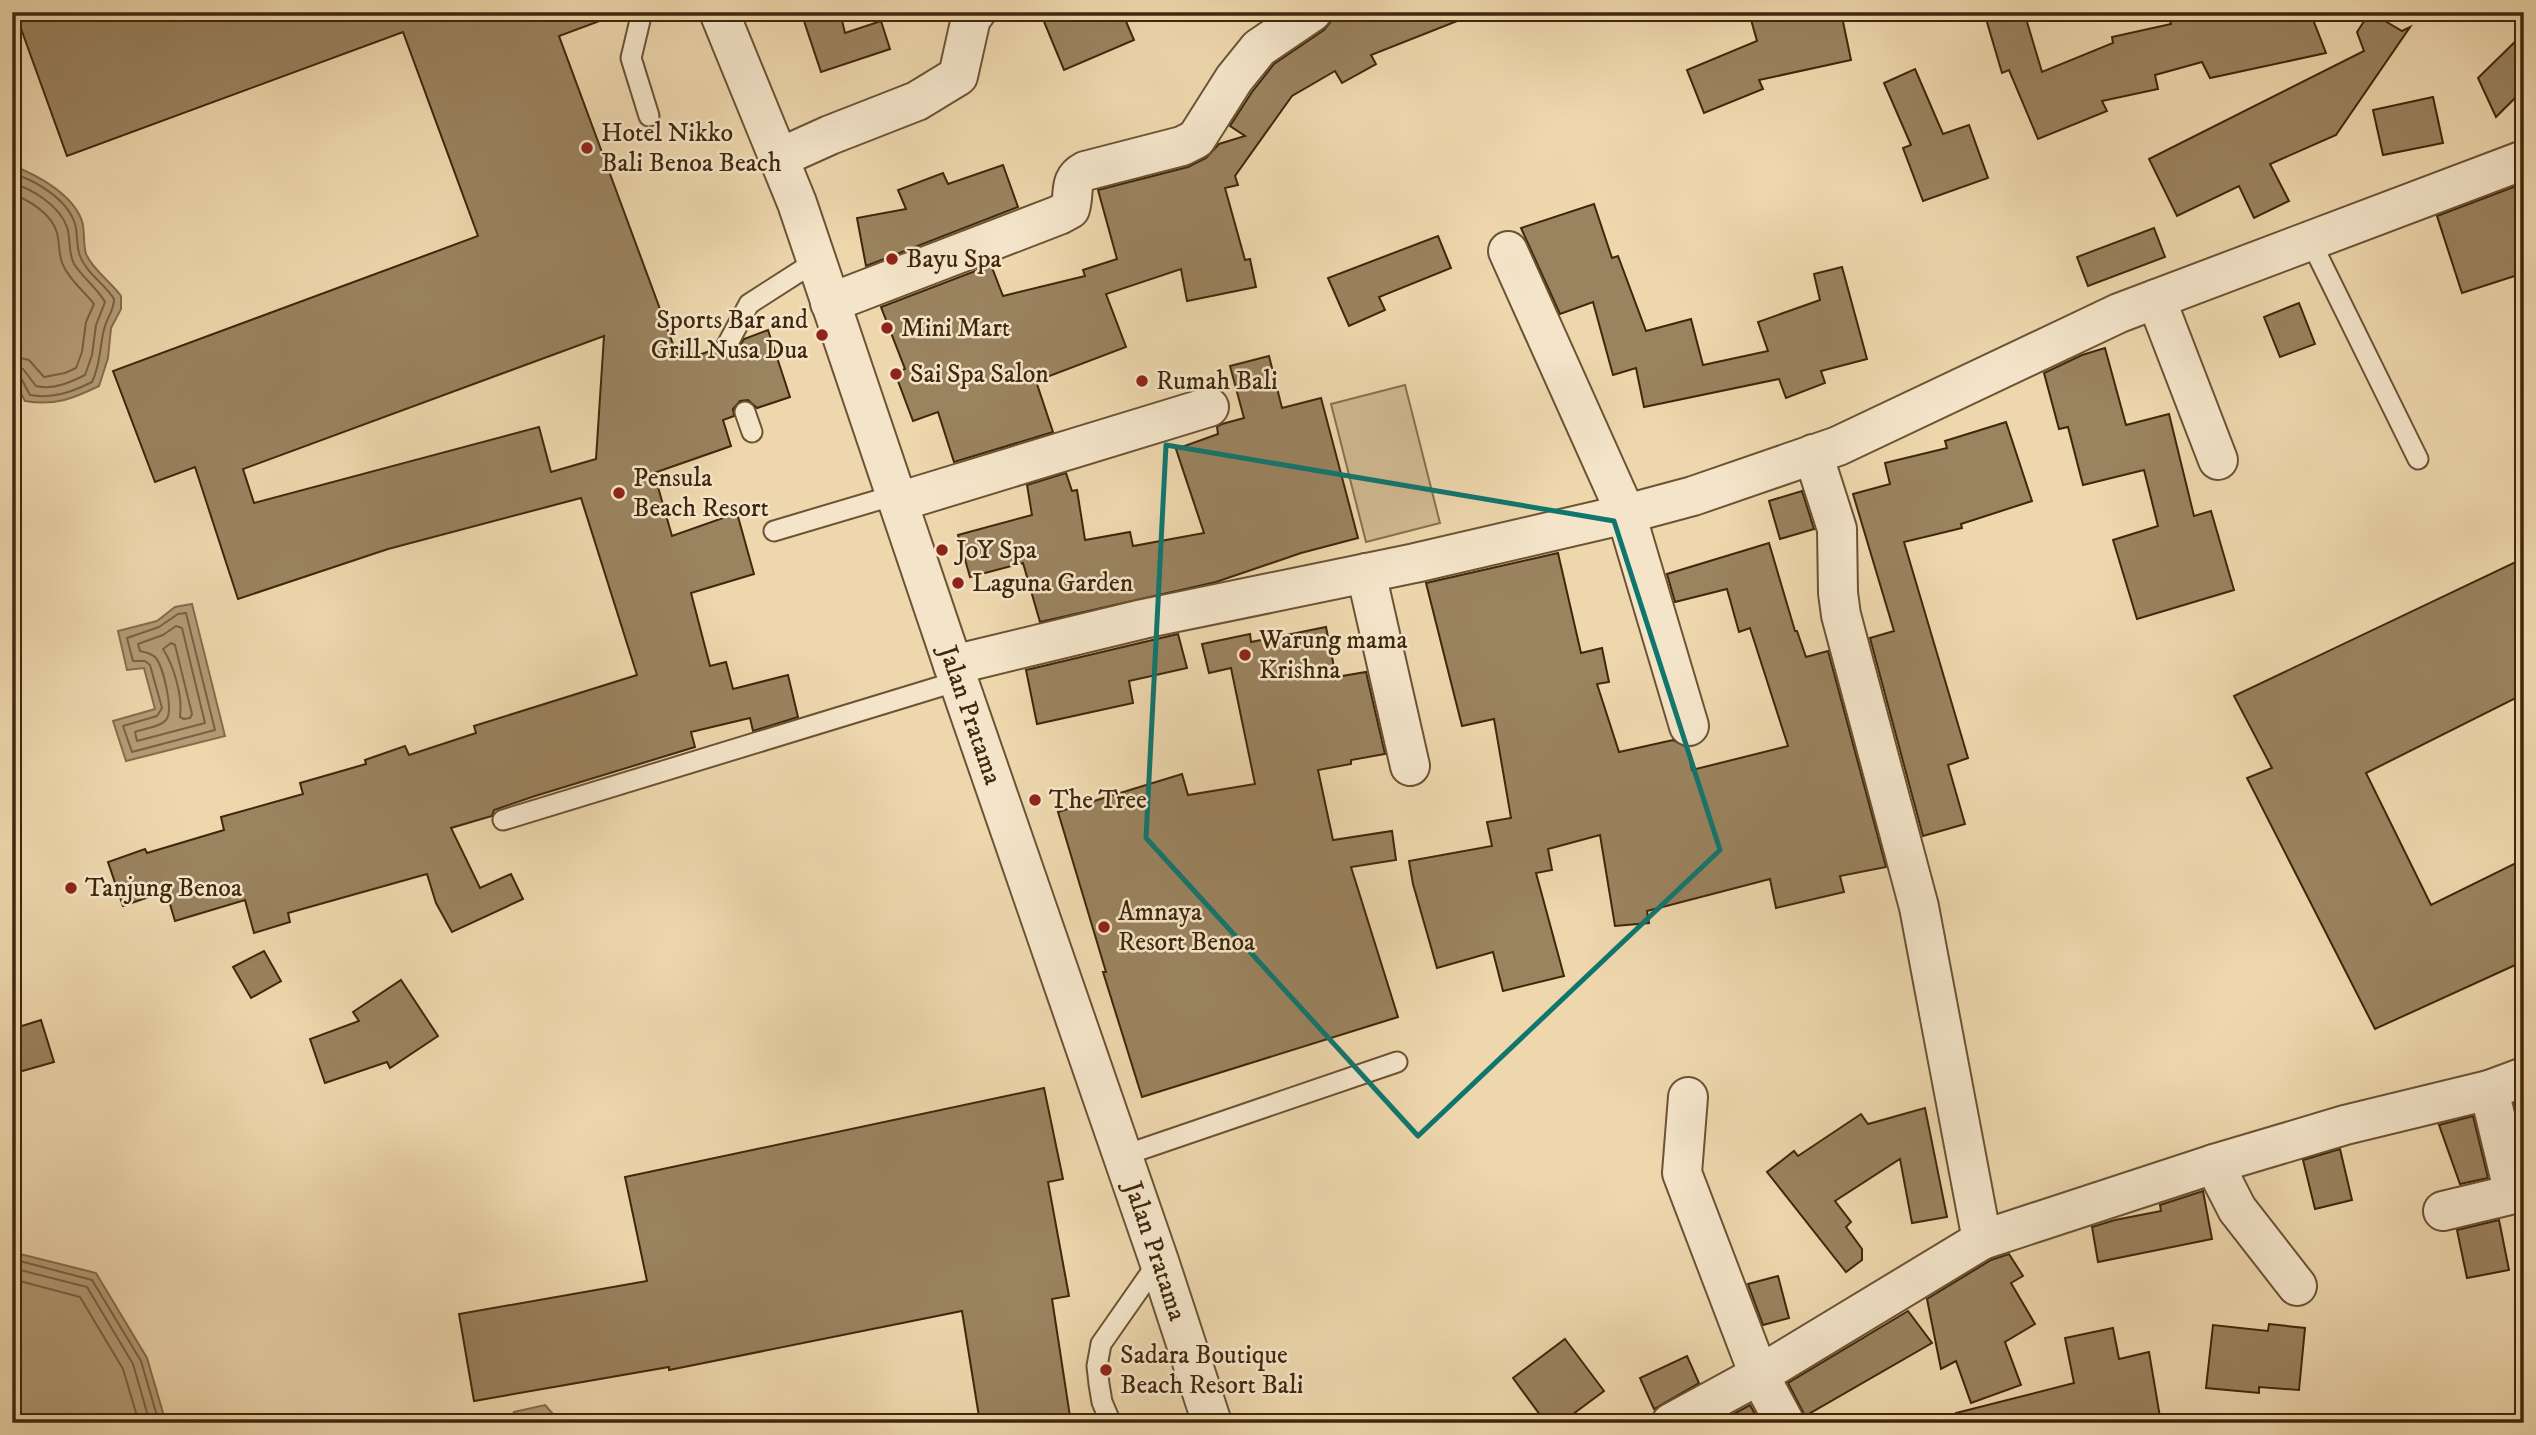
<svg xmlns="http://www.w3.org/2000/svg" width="2536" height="1435" font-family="'IM FELL DW Pica',serif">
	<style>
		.green { fill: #d0b991; stroke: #88704e; stroke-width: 2 }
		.water { fill: #b39b76; stroke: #856d4b; stroke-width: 2 }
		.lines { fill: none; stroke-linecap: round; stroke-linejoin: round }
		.shore { stroke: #7a6140; stroke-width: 2 }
		.building { fill: #9a835f; stroke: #40270b; stroke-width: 2; fill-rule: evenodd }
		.service-casing { stroke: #6c5334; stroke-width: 23 }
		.minor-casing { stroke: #6c5334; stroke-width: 42 }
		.tertiary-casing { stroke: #6c5334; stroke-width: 42 }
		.service { stroke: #f4e5ca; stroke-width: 19 }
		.minor { stroke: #f4e5ca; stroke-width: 38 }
		.tertiary { stroke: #f4e5ca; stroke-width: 38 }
		.marked { fill: none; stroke: #0f766e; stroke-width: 5; stroke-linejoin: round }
		.poi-dot { fill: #8f2418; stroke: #f4e5ca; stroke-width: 2.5 }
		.labels { text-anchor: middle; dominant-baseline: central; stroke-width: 5; stroke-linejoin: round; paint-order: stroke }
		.poi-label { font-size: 26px; fill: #40270b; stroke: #f4e5ca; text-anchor: start }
		.street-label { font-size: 26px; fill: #40270b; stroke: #f4e5ca }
	</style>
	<rect width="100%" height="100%" fill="#eed7ad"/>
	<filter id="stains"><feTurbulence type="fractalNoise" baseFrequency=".00286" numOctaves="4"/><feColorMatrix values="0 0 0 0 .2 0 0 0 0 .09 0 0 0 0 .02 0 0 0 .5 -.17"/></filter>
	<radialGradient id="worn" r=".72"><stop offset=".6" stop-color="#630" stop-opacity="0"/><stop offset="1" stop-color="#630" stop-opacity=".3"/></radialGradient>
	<path class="green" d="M1405 385 1440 523 1366 542 1331 404Z"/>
	<g class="water">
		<path d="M16 167C39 176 73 195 82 221 85 231 83 244 86 254 93 270 111 282 121 296V309L111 328 108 358 99 386C72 399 55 406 25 401L16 384 12 371V168Z"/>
		<path d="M192 604 225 736 126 761 113 721 155 709 144 668 127 670 118 631 157 621 175 607Z"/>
		<path d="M12 1252 96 1273 147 1358 166 1423H12Z"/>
		<path d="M545 1405 561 1423H508L514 1412Z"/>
	</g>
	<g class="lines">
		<g class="shore">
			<path d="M12 174C35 179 68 200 75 224 78 234 76 246 80 256 87 274 105 284 114 299 114 310 108 316 105 326 99 345 102 361 92 382 72 392 53 399 30 395L21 378 12 375"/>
			<path d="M12 183C32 189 59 205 67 227 71 239 68 253 74 264 83 278 97 288 105 302L96 325 92 355 85 375C69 383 53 390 36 386L23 369 12 366"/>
			<path d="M12 194C29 200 52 214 57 233 60 243 58 255 63 265 70 281 84 291 94 304L86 322 82 352 76 368 65 373 44 377 29 360 12 356"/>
			<path d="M186 613 215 730 132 752 123 726 157 716 162 708 150 665 145 661H133L127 638 159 627 178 614Z"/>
			<path d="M176 626 182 628 205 723 137 741 135 732C144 728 159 728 166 720 174 711 163 665 155 657 151 653 145 652 140 651L138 644 163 635Z"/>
			<path d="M171 643 175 645 192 714 190 718 184 719 180 717C183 697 174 666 163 649Z"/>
			<path d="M12 1259 92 1280 141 1361 159 1423"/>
			<path d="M12 1268 87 1287 133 1364 150 1423"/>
			<path d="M12 1279 80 1297 123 1369 139 1423"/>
		</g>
	</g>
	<g class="building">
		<path d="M15 12H615L616 15 559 36 677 355 691 350 693 357 716 349 721 355 728 357 737 351 744 339 768 330 790 397 757 408 748 400 740 401 733 409 734 416 723 420 731 446 654 473 672 536 737 513 754 574 691 593 710 666 726 662 733 689 788 675 798 717 753 731 750 718 691 732 695 747 535 796 494 810 492 816 451 828 480 888 511 874 523 899 452 932 436 903 427 874 288 913 290 922 254 933 245 900 175 921 166 891 123 906 108 862 145 849 147 853 224 830 221 817 303 794 300 783 366 764 365 760 405 746 409 755 476 733 474 726 637 675 581 498 388 549 238 599 195 467 155 482 113 371 478 236 403 32 67 156ZM604 336 596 459 551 472 539 427 254 503 243 469Z"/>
		<path d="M801 12H840L845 33 881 21 890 49 821 72Z"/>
		<path d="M1040 12H1122L1134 40 1064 70Z"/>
		<path d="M1346 12H1474L1475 14 1371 55 1376 64 1342 83 1335 71 1292 96 1235 176 1238 185 1225 188 1245 260 1250 259 1256 287 1187 301 1181 269 1106 294 1126 347 1036 381 1053 432 954 462 938 412 913 421 895 373 905 369 881 307 991 265 1003 296 1085 276 1083 270 1117 259 1098 190 1188 167 1206 158 1219 144 1245 136 1230 126 1252 92 1274 64 1324 30 1332 20Z"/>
		<path d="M1766 12H1841L1851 60 1759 80 1763 89 1704 113 1687 70 1757 41 1750 16Z"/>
		<path d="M1984 12H2024L2042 72 2113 43 2112 37 2171 24 2168 12H2310L2326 53 2210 78 2202 62 2155 75 2158 89 2102 101 2107 111 2038 139 2009 70 2002 73Z"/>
		<path d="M2370 12 2402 31 2410 27 2336 135 2270 164 2289 201 2254 218 2239 186 2177 216 2149 159 2364 51 2357 32Z"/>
		<path d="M2524 33V89L2496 117 2478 78Z"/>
		<path d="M1915 69 1943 134 1969 125 1988 178 1923 201 1903 148 1911 145 1884 83Z"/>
		<path d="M2433 97 2443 143 2383 155 2373 110Z"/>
		<path d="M1003 165 1018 207 866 266 857 218 906 209 898 190 943 173 948 184Z"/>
		<path d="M2524 183V273L2462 293 2437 216Z"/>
		<path d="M1594 204 1612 258 1618 256 1646 331 1691 319 1703 365 1768 351 1758 322 1820 300 1814 274 1842 267 1867 359 1821 371 1825 383 1786 398 1779 379 1644 407 1636 368 1613 375 1593 302 1560 314 1521 228Z"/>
		<path d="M2154 228 2165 257 2088 286 2077 257Z"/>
		<path d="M1438 236 1451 268 1379 297 1385 310 1349 326 1328 278Z"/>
		<path d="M2299 303 2315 344 2280 357 2264 317Z"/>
		<path d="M2105 348 2126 425 2169 414 2194 516 2211 511 2234 590 2137 619 2113 540 2158 526 2144 470 2083 485 2068 427 2059 429 2044 373 2082 355Z"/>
		<path d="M1269 356 1282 408 1321 398 1358 538 1301 553 1216 582 1040 622 1023 563 970 577 958 535 1032 515 1027 485 1066 473 1072 491 1077 490 1085 540 1130 532 1133 546 1204 533 1176 449 1218 434 1217 427 1222 424 1244 418 1230 366Z"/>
		<path d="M2006 422 2032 501 1961 524 1962 528 1904 542 1968 758 1948 765 1965 824 1923 836 1870 638 1894 631 1853 494 1890 484 1885 463 1947 448 1945 441Z"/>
		<path d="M1802 491 1814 529 1780 539 1769 501Z"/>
		<path d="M1769 543 1795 631H1797L1806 657 1828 651 1886 867 1840 876 1844 892 1814 899 1776 908 1770 879 1647 911 1649 923 1615 926 1600 835 1548 849 1552 870 1536 873 1564 976 1503 991 1493 952 1437 968 1413 884 1409 861 1492 846 1487 822 1511 818 1494 719 1462 726 1426 583 1558 553 1581 653 1602 648 1609 682 1597 684 1619 752 1673 740 1687 747 1692 770 1788 746 1750 628 1739 632 1727 589 1675 602 1667 574Z"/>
		<path d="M2524 558V694L2366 773 2431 905 2524 859V961L2375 1029 2247 778 2272 768 2234 696Z"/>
		<path d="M1326 627 1336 677 1366 672 1385 754 1351 760V764L1318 770 1333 840 1392 831 1396 860 1351 867 1398 1017 1142 1097 1103 972H1106L1058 812 1182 774 1188 795 1255 784 1231 668 1209 673 1202 644 1250 634 1251 642Z"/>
		<path d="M1178 634 1187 668 1129 681 1133 703 1037 724 1026 670Z"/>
		<path d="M264 951 281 981 251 998 233 967Z"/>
		<path d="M401 980 438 1036 390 1068 387 1062 325 1083 310 1039 359 1021 353 1012Z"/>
		<path d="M41 1020 54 1062 12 1074V1029Z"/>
		<path d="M1044 1088 1063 1179 1048 1182 1069 1296 1052 1299 1071 1423H980L962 1311 669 1370V1367L474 1401 459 1314 647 1281 625 1177Z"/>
		<path d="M2524 1100V1141L2515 1104Z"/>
		<path d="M1925 1108 1947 1217 1912 1223 1900 1159 1835 1201 1851 1222 1846 1227 1862 1249V1260L1846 1272 1767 1172 1794 1151 1798 1156 1861 1114 1868 1124Z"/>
		<path d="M2473 1116 2488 1178 2460 1184 2439 1125Z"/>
		<path d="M2340 1149 2352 1200 2315 1209 2303 1160Z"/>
		<path d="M2203 1191 2212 1239 2098 1262 2092 1227 2115 1220 2161 1211 2160 1205Z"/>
		<path d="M2499 1220 2509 1270 2467 1278 2457 1230Z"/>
		<path d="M2009 1254 2023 1276 2011 1283 2035 1324 2005 1342 2021 1385 1971 1403 1956 1361 1941 1369 1927 1299 1991 1260Z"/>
		<path d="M1778 1276 1789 1318 1763 1325 1748 1284Z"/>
		<path d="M1908 1311 1932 1343 1805 1416 1788 1383Z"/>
		<path d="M2269 1324 2305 1328 2299 1390 2259 1387V1393L2206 1388 2213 1325 2268 1331Z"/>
		<path d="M2113 1328 2119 1359 2149 1352 2161 1423H1957L1956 1413 2074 1383 2065 1338Z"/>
		<path d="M1565 1339 1604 1391 1561 1423H1546L1513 1378Z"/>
		<path d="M1687 1356 1699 1383 1654 1409 1640 1378Z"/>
		<path d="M1750 1405 1760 1423H1717Z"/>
	</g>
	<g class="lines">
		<g class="service-casing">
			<g id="service">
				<path d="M642 12 631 58 649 116"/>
				<path d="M2310 240 2418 459"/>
				<path d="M727 345 749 304 816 261"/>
				<path d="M745 412 752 432"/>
				<path d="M774 531 895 495"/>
				<path d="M503 820 958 681"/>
				<path d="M1122 1156 1397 1062"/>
				<path d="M1111 1423 1102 1402 1099 1384 1097 1366 1101 1344 1159 1261"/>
			</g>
		</g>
		<g class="minor-casing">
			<g id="minor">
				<path d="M779 158 830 135 917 101 958 76 971 18 976 12"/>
				<path d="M1508 251 1626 514 1689 726"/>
				<path d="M2156 299 2218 460"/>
				<path d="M830 303 1059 215 1070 209C1075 193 1068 180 1085 171L1182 146 1196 139 1234 79 1259 48 1312 12"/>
				<path d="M1813 454 1837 529 1838 593 1841 615 1919 907 1982 1240"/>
				<path d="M898 502 1209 407"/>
				<path d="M1366 573 1410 766"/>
				<path d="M953 665 1143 619 1415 563 1626 514 1693 496 1838 446 2119 313 2524 160"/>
				<path d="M1688 1097 1682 1173 1759 1375 1785 1423"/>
				<path d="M2214 1164 2237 1209 2297 1286"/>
				<path d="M2443 1211 2514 1194 2489 1090"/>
				<path d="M1671 1423 1759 1375 1982 1240 2214 1164 2345 1125 2489 1090 2524 1077"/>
			</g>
		</g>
		<g class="tertiary-casing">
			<g id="tertiary">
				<path id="s1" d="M719 12 797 203 953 665 1159 1261 1212 1423"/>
			</g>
		</g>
		<use href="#service" class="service"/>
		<use href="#minor" class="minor"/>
		<use href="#tertiary" class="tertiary"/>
	</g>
	<path class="marked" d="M1166 445 1614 521 1720 850 1418 1136 1146 838Z"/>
	<g class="poi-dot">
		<circle cx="587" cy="148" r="7"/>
		<circle cx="892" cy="259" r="7"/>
		<circle cx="887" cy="328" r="7"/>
		<circle cx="822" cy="335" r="7"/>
		<circle cx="896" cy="374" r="7"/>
		<circle cx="1142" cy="381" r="7"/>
		<circle cx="619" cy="493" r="7"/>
		<circle cx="942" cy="550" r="7"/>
		<circle cx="958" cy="583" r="7"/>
		<circle cx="1245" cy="655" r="7"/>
		<circle cx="1035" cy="800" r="7"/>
		<circle cx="71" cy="888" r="7"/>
		<circle cx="1104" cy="927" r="7"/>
		<circle cx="1106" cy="1370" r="7"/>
	</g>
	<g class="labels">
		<g class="poi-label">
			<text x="601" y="133">Hotel Nikko<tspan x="601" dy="30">Bali Benoa Beach</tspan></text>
			<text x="906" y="259">Bayu Spa</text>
			<text x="808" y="320" text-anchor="end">Sports Bar and<tspan x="808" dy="30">Grill Nusa Dua</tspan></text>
			<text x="901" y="328">Mini Mart</text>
			<text x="910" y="374">Sai Spa Salon</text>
			<text x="1156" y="381">Rumah Bali</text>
			<text x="633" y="478">Pensula<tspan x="633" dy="30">Beach Resort</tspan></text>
			<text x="956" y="550">JoY Spa</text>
			<text x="972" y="583">Laguna Garden</text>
			<text x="1259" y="640">Warung mama<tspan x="1259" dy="30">Krishna</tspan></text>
			<text x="1049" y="800">The Tree</text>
			<text x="85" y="888">Tanjung Benoa</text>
			<text x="1118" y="912">Amnaya<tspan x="1118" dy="30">Resort Benoa</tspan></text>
			<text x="1120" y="1355">Sadara Boutique<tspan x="1120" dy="30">Beach Resort Bali</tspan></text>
		</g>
		<g class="street-label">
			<text stroke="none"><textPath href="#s1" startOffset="747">Jalan Pratama</textPath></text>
			<text stroke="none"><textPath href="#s1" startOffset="1314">Jalan Pratama</textPath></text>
		</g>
	</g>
	<rect width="2536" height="1435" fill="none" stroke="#eed7ad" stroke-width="42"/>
	<rect x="14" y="14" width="2508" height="1407" fill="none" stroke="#40270b" stroke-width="3.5"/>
	<rect x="21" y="21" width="2494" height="1393" fill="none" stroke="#40270b" stroke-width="2"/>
	<rect width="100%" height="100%" filter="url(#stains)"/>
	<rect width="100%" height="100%" fill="url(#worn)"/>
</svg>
